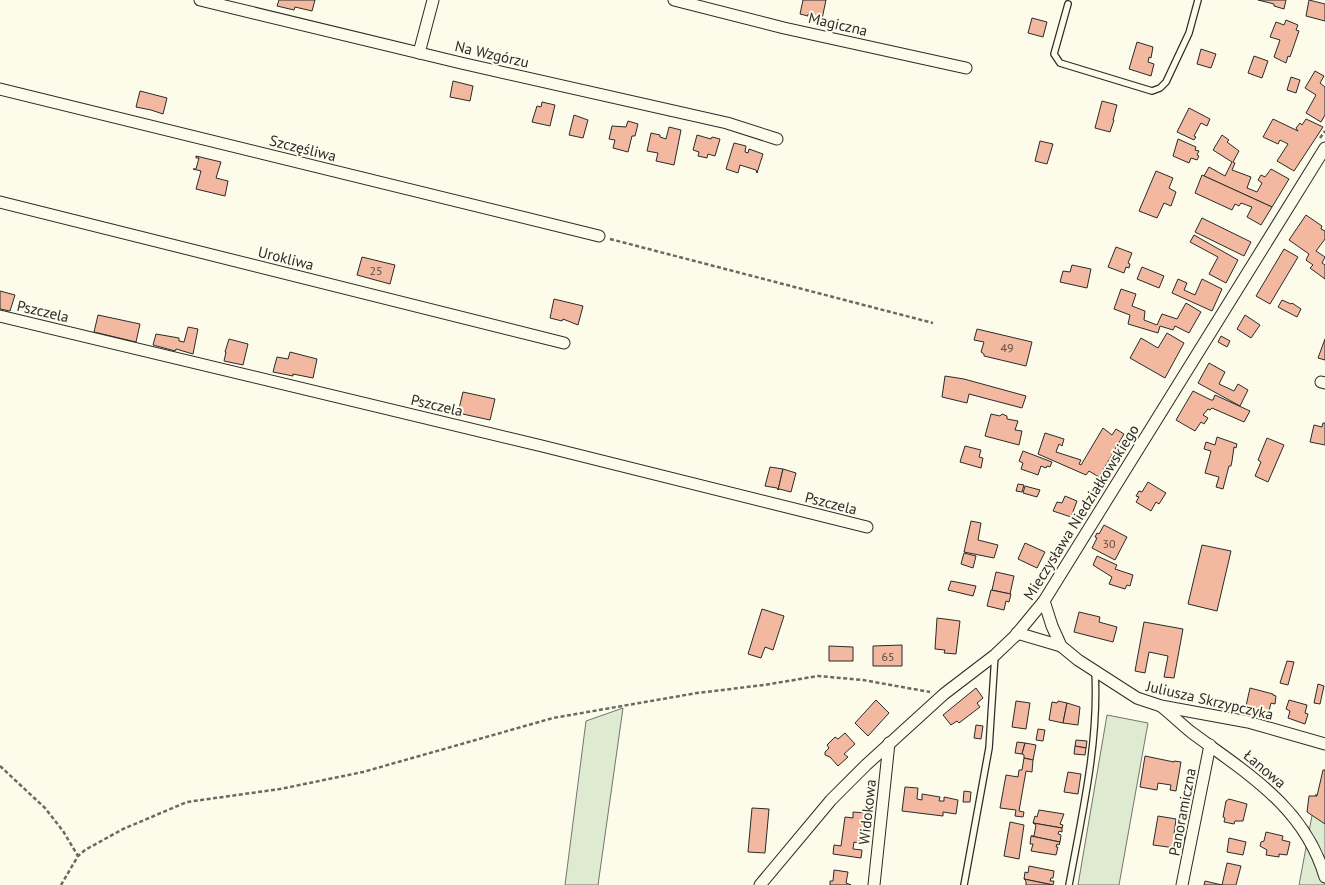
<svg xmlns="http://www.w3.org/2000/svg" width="1325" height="885" font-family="'PT Sans',sans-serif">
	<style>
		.green { fill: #deebd1; stroke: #74746e }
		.building { fill: #f2b8a0; stroke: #2b2b2b }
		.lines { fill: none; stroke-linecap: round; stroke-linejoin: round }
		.lane-casing { stroke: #2b2b2b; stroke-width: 8 }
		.street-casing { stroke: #2b2b2b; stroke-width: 13 }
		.path { stroke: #6a6964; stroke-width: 2.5; stroke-dasharray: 4 2.5; stroke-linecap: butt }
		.lane { stroke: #fdfbea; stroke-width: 5.5 }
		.street { stroke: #fdfbea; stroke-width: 11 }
		.labels { text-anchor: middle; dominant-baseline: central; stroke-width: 4; stroke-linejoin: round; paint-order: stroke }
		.number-label { font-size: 12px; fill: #5d4e48 }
		.street-label { font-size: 15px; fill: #2b2b2b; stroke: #fdfbea }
	</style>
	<rect width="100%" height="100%" fill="#fdfbea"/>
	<g class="green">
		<path d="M623 708 598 885H565L586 721Z"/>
		<path d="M1107 715 1148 723 1119 885H1078Z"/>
		<path d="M1316 794 1325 824V885H1299Z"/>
	</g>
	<g class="building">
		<path d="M279 0H315L312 11 295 7 294 10 277 6Z"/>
		<path d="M803 0H826L822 19 808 14V16L800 14Z"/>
		<path d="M1258 0H1286L1284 9 1274 6V4Z"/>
		<path d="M1309 0 1325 4V21L1306 16Z"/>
		<path d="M1032 18 1047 22 1043 37 1028 33Z"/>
		<path d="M1286 20 1298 25 1296 30 1299 31 1290 57 1288 56 1286 63 1274 57 1280 40 1270 37 1276 22 1284 25Z"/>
		<path d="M1137 42 1153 47 1151 58 1149 57 1148 62 1154 64 1151 76 1129 69Z"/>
		<path d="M1201 49 1216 54 1211 68 1197 64Z"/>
		<path d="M1254 56 1268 61 1262 78 1248 73Z"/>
		<path d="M1315 71 1324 76 1320 83 1325 87V115L1321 122 1306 113 1316 95 1305 88Z"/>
		<path d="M1291 77 1300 80 1296 93 1287 90Z"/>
		<path d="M453 81 473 86 470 101 450 97Z"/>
		<path d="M140 91 167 98 163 114 151 110 136 107Z"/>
		<path d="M1102 101 1117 105 1113 120H1114L1110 132 1095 128Z"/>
		<path d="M542 102 555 105 550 126 532 122 537 106 541 107Z"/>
		<path d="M1189 108 1210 119 1207 126 1201 123 1194 136 1196 137 1194 140 1177 132Z"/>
		<path d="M574 115 588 120 583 138 569 135Z"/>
		<path d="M1273 119 1298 131 1296 128 1300 123 1302 125 1306 119 1323 127 1294 171 1277 161 1288 144 1280 140 1278 144 1263 137Z"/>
		<path d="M628 121 638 124 635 136H632L628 152 613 148 615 140 609 139 612 126 626 127Z"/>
		<path d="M669 127 681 130 674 165 656 161 658 153 647 151 651 133 660 135V137L666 139Z"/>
		<path d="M697 135 711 139 712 137 720 139 715 156 708 154 707 158 698 156 699 152 693 150Z"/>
		<path d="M1222 135 1229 140 1227 142 1239 151 1233 162 1235 163 1232 170 1251 177 1247 188 1257 192 1262 183 1258 180 1261 175 1265 177 1271 169 1289 179 1272 207 1204 176 1209 167 1225 176 1232 162 1213 150Z"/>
		<path d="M1178 139 1196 147 1195 150 1199 151 1197 155 1199 156 1197 160 1191 158 1189 163 1173 156Z"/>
		<path d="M1040 141 1053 144 1047 164 1035 161Z"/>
		<path d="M734 143 746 146 745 152 748 153 749 149 763 154 757 173 756 170 740 165 738 173 726 169Z"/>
		<path d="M196 156 221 162 216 178 228 181 225 196 196 189 201 171 193 169H196L199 158H196Z"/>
		<path d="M1156 171 1173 178 1169 188 1176 192 1171 206 1164 203 1157 218 1139 211Z"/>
		<path d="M1202 175 1272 207 1261 225 1247 217 1252 207 1241 203 1239 206 1235 204 1232 210 1195 193Z"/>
		<path d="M1306 215 1322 226 1321 229 1325 231V239L1316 251 1325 257 1322 263 1325 265V279L1310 268 1313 265 1306 260 1309 254 1289 240Z"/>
		<path d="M1202 218 1251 242 1244 256 1195 232Z"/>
		<path d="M1194 235 1238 260 1226 283 1209 274 1218 257 1190 242Z"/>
		<path d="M1116 247 1132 253 1128 263 1130 264 1129 268 1126 267 1124 273 1108 267Z"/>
		<path d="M1284 249 1298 257 1270 304 1256 296Z"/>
		<path d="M362 257 395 265 390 284 357 275Z"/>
		<path d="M1072 265 1091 269 1087 288 1060 282 1063 271 1070 272Z"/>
		<path d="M1142 267 1164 276 1159 288 1137 279Z"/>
		<path d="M1178 279 1187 283 1184 290 1195 295 1202 279 1222 289 1212 311 1172 293Z"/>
		<path d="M1121 289 1136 294 1132 306 1145 311 1144 320 1157 325 1162 314 1177 319 1186 303 1201 312 1189 333 1175 326 1173 330 1160 326 1158 333 1128 324 1130 315 1114 309Z"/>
		<path d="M0 291 15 295 10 311 0 309Z"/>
		<path d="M554 299 583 306 578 325 563 319 562 321 550 318Z"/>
		<path d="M1282 300 1291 304 1292 303 1301 309 1297 317 1278 307Z"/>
		<path d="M98 315 140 324 136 342 94 332Z"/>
		<path d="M1245 315 1260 325 1251 338 1237 329Z"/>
		<path d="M188 327 198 329 193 354 176 349 175 351 153 345 156 334 179 338V341L184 342Z"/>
		<path d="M977 329 1032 342 1026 366 984 356V354L981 352 984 342 974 340Z"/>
		<path d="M1167 333 1184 343 1165 378 1130 358 1141 338 1158 348Z"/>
		<path d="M1221 336 1230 341 1227 347 1218 342Z"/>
		<path d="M229 339 248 344 243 365 224 361 226 352H225Z"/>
		<path d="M1325 339V360L1318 358Z"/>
		<path d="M290 352 317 359 313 378 293 374V376L273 372 277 357 288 359Z"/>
		<path d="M1209 363 1225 372 1219 384 1234 391 1238 384 1248 390 1240 406 1198 383Z"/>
		<path d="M945 376 964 379 1026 396 1022 408 969 394 967 403 942 397Z"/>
		<path d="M1193 391 1211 400H1213L1215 395 1250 411 1244 422 1212 408 1210 410 1208 409 1203 415 1208 418 1204 424 1201 422 1195 431 1176 420Z"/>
		<path d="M463 392 495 399 490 420 458 413Z"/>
		<path d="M991 414 1000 416 1002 414 1007 416V419L1018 421 1015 430 1022 431 1019 445 985 436Z"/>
		<path d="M1323 423H1325V445L1310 442 1314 425 1322 427Z"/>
		<path d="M1103 428 1112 435 1116 429 1124 434 1099 477 1089 471 1086 475 1038 454 1045 433 1064 439 1062 446 1059 444 1056 452 1081 460 1079 464 1081 465Z"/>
		<path d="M1217 437 1237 444 1236 448 1234 447 1232 461 1231 466H1229L1223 489 1216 487 1219 477 1205 473 1211 451 1204 449 1206 442 1215 445Z"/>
		<path d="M1267 438 1284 445 1268 482 1255 476 1261 462 1258 460Z"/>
		<path d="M965 446 981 450 979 457 983 458 981 468 960 462Z"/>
		<path d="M1023 451 1052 462 1050 467 1047 466 1046 468 1041 466 1038 475 1021 469 1023 463 1019 461Z"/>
		<path d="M770 467 783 469 778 490 777 488 765 486Z"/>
		<path d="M783 469 796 473 791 492 779 489 778 490Z"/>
		<path d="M1148 482 1166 493 1159 504 1156 502 1151 511 1136 502 1139 497 1136 496 1139 491 1142 492Z"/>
		<path d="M1018 484 1024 485 1022 492 1016 491Z"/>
		<path d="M1025 486 1040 490 1037 497 1023 493Z"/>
		<path d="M1065 496 1077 501 1071 517 1053 511 1057 502 1062 503Z"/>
		<path d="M971 521 981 523 978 540 998 545 994 558 964 552Z"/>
		<path d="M1104 525 1127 537 1115 560 1092 548 1097 538 1095 537 1097 533 1099 534Z"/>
		<path d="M1025 543 1045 552 1037 568 1018 559Z"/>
		<path d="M1202 545 1231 551 1217 611 1188 604Z"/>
		<path d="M964 553 976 556 973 568 961 564Z"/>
		<path d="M1097 556 1117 565 1115 569 1133 575 1130 586 1127 585 1125 589 1109 584 1112 577 1093 565Z"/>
		<path d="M996 572 1014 576 1010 594 992 590Z"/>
		<path d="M951 581 976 586 973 596 948 590Z"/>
		<path d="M991 590 1011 594 1009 602 1006 601 1004 610 987 606Z"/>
		<path d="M762 609 784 616 773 650 765 647 761 658 748 654Z"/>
		<path d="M1079 612 1100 617 1099 622 1117 627 1113 642 1074 632Z"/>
		<path d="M937 618 960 621 956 654 944 653 945 650 935 649Z"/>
		<path d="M1144 622 1183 629 1174 678 1164 677 1168 656 1149 652 1145 673 1135 671Z"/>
		<path d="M902 645V666H873V646Z"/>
		<path d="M829 646 853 647V661H829Z"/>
		<path d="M1287 661 1294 662 1288 685 1280 683Z"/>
		<path d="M1318 684 1324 686 1320 704 1314 703Z"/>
		<path d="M976 688 983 698 977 703 980 707 959 723 957 721 951 725 943 715Z"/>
		<path d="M1250 688 1273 694V695L1276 696 1275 704 1271 703 1269 711 1246 706Z"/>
		<path d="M876 700 889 713 868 736 855 723Z"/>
		<path d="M1289 700 1307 705 1305 713 1308 714 1305 724 1288 718 1290 711 1286 709Z"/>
		<path d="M1016 701 1030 703 1026 729 1012 727Z"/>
		<path d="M1058 701 1067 703 1063 723 1049 720 1052 702 1057 703Z"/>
		<path d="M1067 703 1080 707 1078 725 1063 723Z"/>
		<path d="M976 725 983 726 981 739 974 738Z"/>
		<path d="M1038 729 1045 730 1043 741 1036 740Z"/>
		<path d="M845 733 855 744 844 754 848 757 838 766 830 757 825 755V752L829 748 827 745 835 737 838 739Z"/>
		<path d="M1076 740 1087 741 1086 748 1075 746Z"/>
		<path d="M1017 742 1025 743 1022 754 1015 753Z"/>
		<path d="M1025 743 1036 745 1033 760 1024 758V755L1022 754Z"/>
		<path d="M1075 746 1086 748 1085 755 1074 754Z"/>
		<path d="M1145 756 1174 762V761L1181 762 1176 791 1170 790 1171 785 1158 783 1157 790 1140 787Z"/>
		<path d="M1024 758 1033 760 1032 772 1026 771 1019 811 1024 812 1023 817 1015 816 1016 810 1000 808 1006 775 1018 777 1019 770H1022Z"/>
		<path d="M1323 770H1325V824L1307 812 1309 796H1317Z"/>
		<path d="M1068 772 1081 774 1078 794 1064 792Z"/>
		<path d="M905 787 918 788 917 799 922 800V794L940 797 939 801H944V797L958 800 956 814 943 812V816L902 811Z"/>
		<path d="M964 791 971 792 970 802H963Z"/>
		<path d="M1229 799 1247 804 1243 821H1235L1234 824 1224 822 1225 818 1223 817 1226 801Z"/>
		<path d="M752 808 769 809 765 853 748 852Z"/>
		<path d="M1039 810 1064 814 1060 824 1063 825 1062 828 1033 823 1035 816 1037 817Z"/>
		<path d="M853 812 867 813 863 839 860 838 859 843 854 842 853 849 862 850 861 858 833 854 834 845 841 846 845 817 853 818Z"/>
		<path d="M1158 816 1176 819 1174 834 1185 836 1183 849 1153 845Z"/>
		<path d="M1010 822 1024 825 1019 859 1004 856Z"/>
		<path d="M1033 823 1062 828V832L1059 831 1058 834 1061 835 1060 842 1031 836H1034L1036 825Z"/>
		<path d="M1266 832 1283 836 1282 840 1290 842 1287 855 1279 854V857L1266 855 1267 850 1260 846 1261 842 1264 841Z"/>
		<path d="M1031 836 1060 842 1059 845 1057 844 1056 847H1058L1056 855 1031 851 1033 844H1030Z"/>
		<path d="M1229 838 1246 842 1243 855 1227 852Z"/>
		<path d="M1227 863 1241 866 1236 885H1204L1205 881 1222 885Z"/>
		<path d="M1029 866 1054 871 1053 878H1051L1050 881H1054L1053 885 1024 879 1025 872 1028 873Z"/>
		<path d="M834 870 848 872 846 883 851 885H830V881H833Z"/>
		<path d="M1024 879 1053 885H1026V881Z"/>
	</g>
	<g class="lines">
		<g class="lane-casing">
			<g id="lane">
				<path d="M1068 4 1054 54 1060 63 1152 91 1160 88 1166 82 1189 33 1198 0"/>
				<path d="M964 885 989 748 995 655"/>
				<path d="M1069 885C1082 814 1099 743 1095 671"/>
			</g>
		</g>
		<g class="street-casing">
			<g id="street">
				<path d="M200 0 461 63 727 123 777 139"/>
				<path d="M674 0 784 28 966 68"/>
				<path d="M419 53 433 0"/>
				<path d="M0 89 599 236"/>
				<path d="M0 202 564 343"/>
				<path d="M0 316 542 446 867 527"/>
				<path d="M1321 382 1325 383"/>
				<path d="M1044 601 1052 626 1061 646 1078 660 1137 698 1161 706 1248 722 1325 744"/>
				<path d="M1017 633 1061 646"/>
				<path d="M1162 707C1172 715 1181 724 1191 732 1246 773 1304 806 1325 877"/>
				<path d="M760 885 831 800 866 765 944 694 995 655 1015 636 1044 601 1325 148"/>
				<path d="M874 885 889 743"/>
				<path d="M1182 885 1210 745"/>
			</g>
		</g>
		<g class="path">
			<path d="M1320 138 1325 131"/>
			<path d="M610 239 933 323"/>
			<path d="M0 766 45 808 63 831 78 856"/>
			<path d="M61 885 78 856 85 850 123 829 187 802 280 789 363 772 553 718 697 693 764 685 818 676 863 680 930 692"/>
		</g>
		<use href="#lane" class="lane"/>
		<use href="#street" class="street"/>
	</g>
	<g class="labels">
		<g class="number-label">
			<text x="376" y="270">25</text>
			<text x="1007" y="347">49</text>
			<text x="1109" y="543">30</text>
			<text x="888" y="656">65</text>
		</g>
		<g class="street-label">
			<text transform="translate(838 24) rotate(13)">Magiczna</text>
			<text transform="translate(492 54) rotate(13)">Na Wzgórzu</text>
			<text transform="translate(303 148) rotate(14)">Szczęśliwa</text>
			<text transform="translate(286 258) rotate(14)">Urokliwa</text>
			<text transform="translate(43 311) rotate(13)">Pszczela</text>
			<text transform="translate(437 405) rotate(13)">Pszczela</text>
			<text transform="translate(831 503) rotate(14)">Pszczela</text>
			<text transform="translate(1081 512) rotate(-58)">Mieczysława Niedziałkowskiego</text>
			<text transform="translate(1210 700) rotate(13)">Juliusza Skrzypczyka</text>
			<text transform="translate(1265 769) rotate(40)">Łanowa</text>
			<text transform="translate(867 812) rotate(-84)">Widokowa</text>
			<text transform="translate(1182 812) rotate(-79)">Panoramiczna</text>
		</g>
	</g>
</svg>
